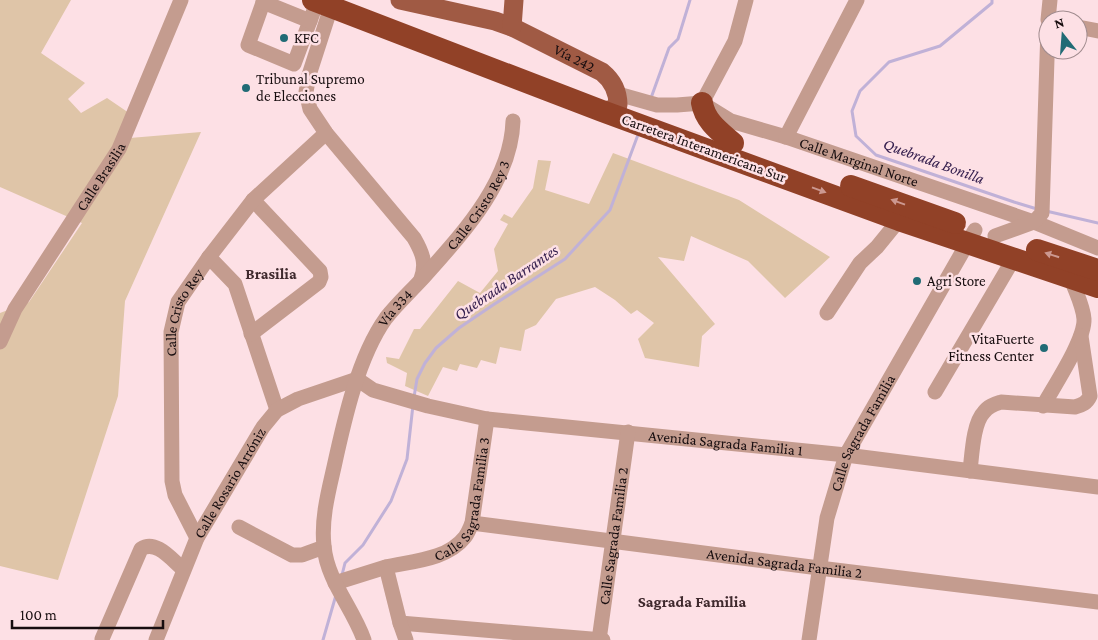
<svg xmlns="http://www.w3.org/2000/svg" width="1098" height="640" font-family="'Crimson Pro',serif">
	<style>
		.green { fill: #dfc5a8 }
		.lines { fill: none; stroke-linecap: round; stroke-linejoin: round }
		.stream { stroke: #c0b1d7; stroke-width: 3 }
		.minor { stroke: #c49c8f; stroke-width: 15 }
		.major { stroke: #a05a44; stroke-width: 19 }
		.highway { stroke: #914127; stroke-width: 22 }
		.oneway { fill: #cc9890 }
		.poi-dot { fill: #216b75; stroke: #fde0e5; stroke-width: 2 }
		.labels { text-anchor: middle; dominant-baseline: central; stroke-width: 5; stroke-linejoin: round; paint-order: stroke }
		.poi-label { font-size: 15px; fill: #170d0f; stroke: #fde0e5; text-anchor: start }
		.street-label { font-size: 15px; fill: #170d0f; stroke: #fde0e5 }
		.water-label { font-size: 16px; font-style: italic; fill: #36204f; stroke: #fde0e5 }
		.neighbourhood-label { font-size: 16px; font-weight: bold; fill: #3f292d; stroke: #fde0e5 }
	</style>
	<rect width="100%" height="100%" fill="#fde0e5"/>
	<g class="green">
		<path d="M0 0H71L41 53 85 83 68 99 81 113 107 98 129 113 118 139 201 132 125 301 118 396 58 580 0 566V313L29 302 82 223 0 187Z"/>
		<path d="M613 153 739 200 830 257 785 298 748 261 691 236 684 261 658 257 715 324 702 336 699 367 645 358 638 339 654 323 637 310 631 314 615 300 595 287 556 299 536 325 525 330 521 351 500 347 496 364 481 360 477 368 460 364 457 371 443 367 428 396 405 386 407 373 387 363 386 357 399 359 414 329H420L458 281 480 293 498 271 494 249 508 224 500 220 504 214 512 218 533 188 538 160 551 161 545 190 589 204Z"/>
	</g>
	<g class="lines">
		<g class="stream">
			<path d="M992 0V3L940 46 889 62 860 91 852 111 856 136 876 155 1014 202 1037 209"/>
			<path d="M651 98 669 48 678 39 690 0"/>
			<path d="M1046 211 1098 223"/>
			<path d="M414 397 417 379 425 363 436 348 459 328 493 305 565 259 610 210 639 132"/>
			<path d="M342 575 345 563 363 545 391 501 407 459 413 405"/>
			<path d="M323 640 336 595"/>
		</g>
		<g class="minor">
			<path d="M264 0 248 45 294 64 317 2"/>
			<path d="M263 2 310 21"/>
			<path d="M331 7 309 75 306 92 310 109 326 133 414 238C422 252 427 263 421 279"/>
			<path d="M1048 20 1050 0"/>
			<path d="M1078 27 1098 31"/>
			<path id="s1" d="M618 94 657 105H677L702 103 731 121 786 137 1034 222 1098 248"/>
			<path d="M702 103 735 41 746 0"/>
			<path d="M786 137 857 0"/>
			<path d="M995 236 1034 222 1042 213 1048 28"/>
			<path d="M209 257 235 284 277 410"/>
			<path d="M827 313 860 263 877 247 899 220"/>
			<path d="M251 334 319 282 321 277 320 271 253 200"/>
			<path id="s2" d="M0 342 15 309 119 149 181 0"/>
			<path d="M935 392 1014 258"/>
			<path d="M1043 406C1054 386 1085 340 1084 319 1083 305 1075 291 1071 278"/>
			<path d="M970 471C972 455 973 423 984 412 988 406 995 404 1001 402L1075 407C1082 405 1087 403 1090 396L1081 336"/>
			<path id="s3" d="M472 523 819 568 1098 602"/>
			<path d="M239 527 292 555H302L324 547"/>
			<path id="s4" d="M197 538 175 495 172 481 171 332 178 302 209 257 253 200 326 133"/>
			<path d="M335 583 386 567"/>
			<path d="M400 623 603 640"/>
			<path d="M102 639 141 549C156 539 172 560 183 569"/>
			<path id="s5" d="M156 640 197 538 263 427 277 410 298 399 357 379 373 390 428 406 487 419 846 455 1098 487"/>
			<path id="s6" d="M364 640C353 608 327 581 324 546 321 520 328 493 334 467 344 421 358 357 386 318 397 304 410 292 422 279 461 235 511 183 513 121"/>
			<path id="s7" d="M406 640 400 623 386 567C412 561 447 560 465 537 468 533 470 528 472 523L487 419"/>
			<path id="s8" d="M599 640 628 432"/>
			<path id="s9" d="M809 640 827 518 846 455 975 230"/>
		</g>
		<g class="major">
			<path id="s10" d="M400 0 495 21 512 27 602 72C613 81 618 91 618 105L614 109 602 111"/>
			<path d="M512 27 514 0"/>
		</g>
		<g class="highway">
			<path d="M313 0 602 111 899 220 1098 287"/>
			<path d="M702 103C705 121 719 131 733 143"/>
			<path d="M851 186 955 223"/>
			<path d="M1037 250 1098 270"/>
		</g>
	</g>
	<defs><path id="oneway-solid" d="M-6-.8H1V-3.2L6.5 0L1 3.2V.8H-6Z" transform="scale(1.25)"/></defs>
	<g class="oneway">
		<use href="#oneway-solid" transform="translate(819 190) rotate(20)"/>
		<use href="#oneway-solid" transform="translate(898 202) rotate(-160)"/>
		<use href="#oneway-solid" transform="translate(1052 255) rotate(-162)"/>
	</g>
	<g class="poi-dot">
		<circle cx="284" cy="38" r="5"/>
		<circle cx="246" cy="88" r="5"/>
		<circle cx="917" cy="281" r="5"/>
		<circle cx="1044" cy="348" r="5"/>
	</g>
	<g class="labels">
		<g class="poi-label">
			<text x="294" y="38">KFC</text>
			<text x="256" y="79">Tribunal Supremo<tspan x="256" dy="17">de Elecciones</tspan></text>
			<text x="927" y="281">Agri Store</text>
			<text x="1034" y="339" text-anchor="end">VitaFuerte<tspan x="1034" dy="17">Fitness Center</tspan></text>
		</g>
		<g class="street-label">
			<text stroke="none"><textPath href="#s10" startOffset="185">Vía 242</textPath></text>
			<text transform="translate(704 148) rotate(20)">Carretera Interamericana Sur</text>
			<text stroke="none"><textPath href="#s1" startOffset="254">Calle Marginal Norte</textPath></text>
			<text stroke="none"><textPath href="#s2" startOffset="194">Calle Brasilia</textPath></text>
			<text stroke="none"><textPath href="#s6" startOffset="488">Calle Cristo Rey 3</textPath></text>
			<text stroke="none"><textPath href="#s6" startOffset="355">Vía 334</textPath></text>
			<text stroke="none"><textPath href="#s4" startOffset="234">Calle Cristo Rey</textPath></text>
			<text stroke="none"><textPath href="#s9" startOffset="216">Calle Sagrada Familia</textPath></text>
			<text stroke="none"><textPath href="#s5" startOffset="724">Avenida Sagrada Familia 1</textPath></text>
			<text stroke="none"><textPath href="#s5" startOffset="174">Calle Rosario Arróniz</textPath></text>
			<text stroke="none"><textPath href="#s7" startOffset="195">Calle Sagrada Familia 3</textPath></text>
			<text stroke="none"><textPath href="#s8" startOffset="105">Calle Sagrada Familia 2</textPath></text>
			<text stroke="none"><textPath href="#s3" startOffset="315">Avenida Sagrada Familia 2</textPath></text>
		</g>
		<g class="water-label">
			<text transform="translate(934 161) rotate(20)">Quebrada Bonilla</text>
			<text transform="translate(506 282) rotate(-34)">Quebrada Barrantes</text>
		</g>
		<g class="neighbourhood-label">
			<text x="271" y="273">Brasilia</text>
			<text x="692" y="601">Sagrada Familia</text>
		</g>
	</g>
	<g transform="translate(1063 35) rotate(343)"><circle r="24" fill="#fde0e5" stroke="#a18c8f"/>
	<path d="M0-4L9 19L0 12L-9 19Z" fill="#216b75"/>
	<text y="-8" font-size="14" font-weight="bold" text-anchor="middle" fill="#170d0f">N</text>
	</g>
	<path d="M12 620v8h151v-8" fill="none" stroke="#170d0f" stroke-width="2.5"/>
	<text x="20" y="620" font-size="15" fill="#170d0f" stroke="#fde0e5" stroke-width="4" paint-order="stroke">100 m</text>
</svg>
